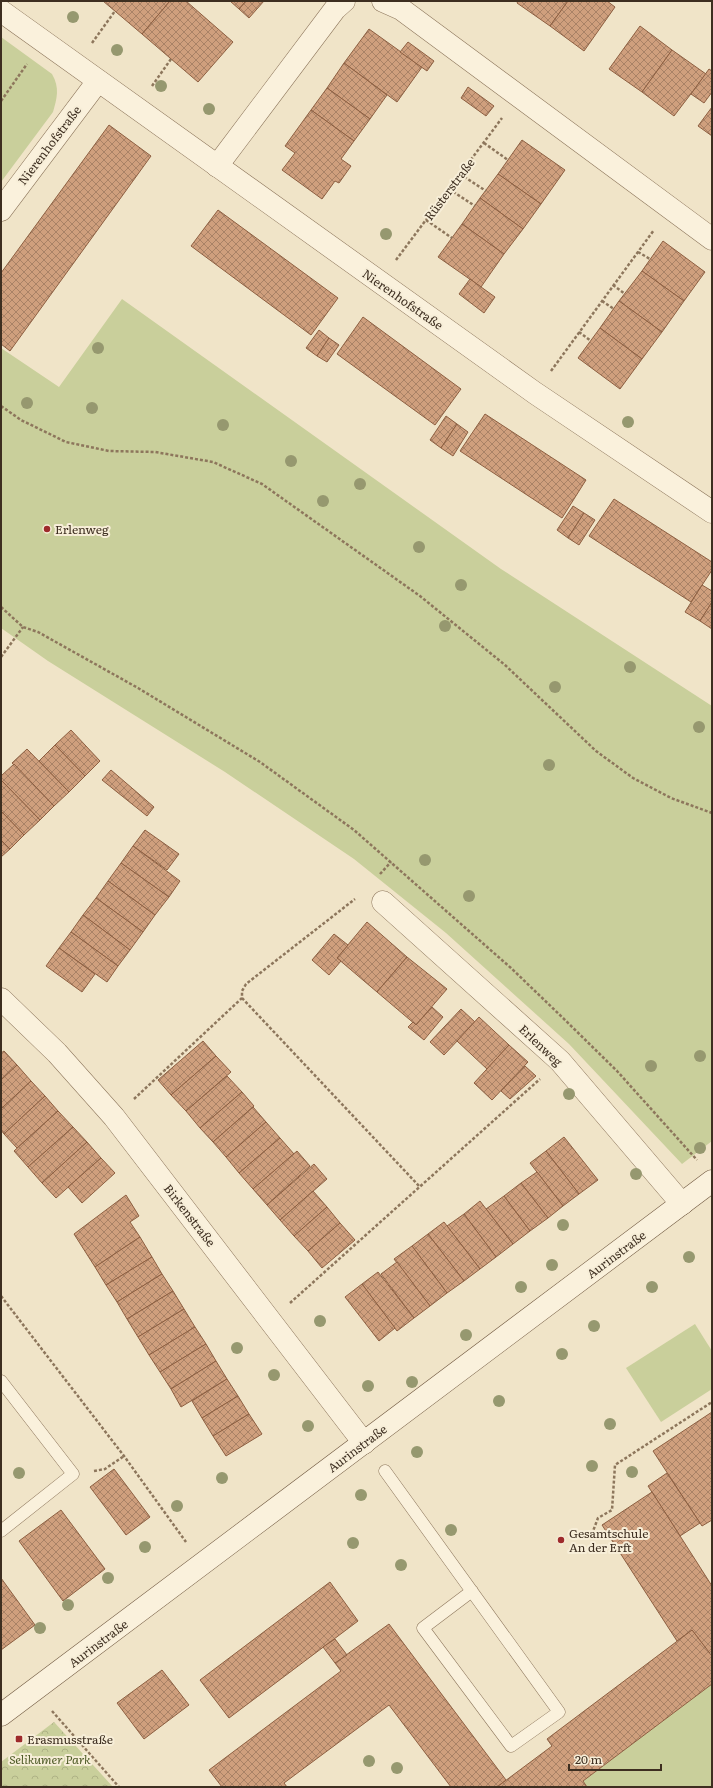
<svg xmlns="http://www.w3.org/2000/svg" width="713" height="1788" font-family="Literata,serif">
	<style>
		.green { fill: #c9cf9b }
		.forest { fill: url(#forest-crowns) }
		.building { fill: url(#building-cross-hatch); stroke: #8d5f41 }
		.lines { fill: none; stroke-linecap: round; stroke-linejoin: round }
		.service-casing { stroke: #8d765c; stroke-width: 13 }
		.minor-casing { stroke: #8d765c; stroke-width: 23 }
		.secondary-casing { stroke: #6f573f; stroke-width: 23 }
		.path { stroke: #8d765c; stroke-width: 2.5; stroke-dasharray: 3 2; stroke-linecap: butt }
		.service { stroke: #faf1dc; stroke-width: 12 }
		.minor { stroke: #faf1dc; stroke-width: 22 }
		.secondary { stroke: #faf1dc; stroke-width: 22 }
		.tree { fill: #96986f }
		.poi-dot { fill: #9e2a2b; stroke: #f7eed8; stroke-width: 1.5 }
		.labels { text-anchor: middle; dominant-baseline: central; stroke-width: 4; stroke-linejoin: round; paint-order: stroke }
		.street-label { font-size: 12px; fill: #3d2e20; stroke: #f7eed8 }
		.poi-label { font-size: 12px; fill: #3d2e20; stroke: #f7eed8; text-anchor: start }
		.park-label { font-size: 12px; font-style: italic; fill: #4d5a26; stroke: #f7eed8 }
	</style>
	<defs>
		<pattern id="forest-crowns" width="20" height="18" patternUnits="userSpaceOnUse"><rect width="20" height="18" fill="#c9cf9b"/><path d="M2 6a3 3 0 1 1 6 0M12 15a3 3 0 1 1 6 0" fill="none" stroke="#aeb285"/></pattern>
		<pattern id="building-cross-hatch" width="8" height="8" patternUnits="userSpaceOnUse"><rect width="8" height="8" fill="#cf9f7d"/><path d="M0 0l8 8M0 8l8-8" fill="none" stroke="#a98266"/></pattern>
	</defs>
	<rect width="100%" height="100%" fill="#f0e4c8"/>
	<g class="green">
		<path d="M1 37 52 74C60 88 57 98 53 112L1 182Z"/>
		<path d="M122 299 501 569 712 706V1141L682 1164 569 1044 446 933 354 859 225 772 48 661 1 628V348L59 387Z"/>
		<path d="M695 1324 712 1351V1389L661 1422 626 1368Z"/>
		<path d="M712 1684V1787H587L583 1781Z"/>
	</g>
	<path class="forest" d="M54 1722 113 1787H1V1762Z"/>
	<g class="building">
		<path d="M103 1H170L142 34Z"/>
		<path d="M170 1H186L233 42 198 82 142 34Z"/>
		<path d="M230 1H246L239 9Z"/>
		<path d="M246 1H264L249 18 239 9Z"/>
		<path d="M518 1H568L550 26 517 3Z"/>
		<path d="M568 1H607L615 7 584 51 550 26Z"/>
		<path d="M640 26 672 50 642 92 609 69Z"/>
		<path d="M369 29 422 67 397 102 344 63Z"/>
		<path d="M408 42 434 61 427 71 400 52Z"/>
		<path d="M672 50 706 74 674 116 642 92Z"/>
		<path d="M344 63 387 95 370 119 327 88Z"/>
		<path d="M709 69 712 71V92L704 103 691 94Z"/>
		<path d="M468 87 494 106 486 116 461 98Z"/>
		<path d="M327 88 370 119 354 141 311 110Z"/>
		<path d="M712 107V136L698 126Z"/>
		<path d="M311 110 354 141 341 159 351 166 339 183 335 181 322 199 282 170 295 153 285 146Z"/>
		<path d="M109 125 151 156 10 351 1 344V273Z"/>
		<path d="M522 140 565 170 541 204 498 174Z"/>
		<path d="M498 174 541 204 523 229 480 198Z"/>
		<path d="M480 198 523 229 504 254 462 224Z"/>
		<path d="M218 210 338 298 311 335 191 246Z"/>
		<path d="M462 224 504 254 481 287 438 257Z"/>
		<path d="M663 241 705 272 684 301 642 271Z"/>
		<path d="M642 271 684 301 662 332 619 301Z"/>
		<path d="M470 279 495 297 484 313 459 294Z"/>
		<path d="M619 301 662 332 642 359 600 328Z"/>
		<path d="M363 317 461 389 435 425 337 354Z"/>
		<path d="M600 328 642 359 620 389 578 358Z"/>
		<path d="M319 330 329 338 317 356 306 348Z"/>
		<path d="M329 338 339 345 327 362 317 356Z"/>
		<path d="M485 414 586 480 562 518 460 451Z"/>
		<path d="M446 416 457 424 441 448 430 440Z"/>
		<path d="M457 424 468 432 453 456 441 448Z"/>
		<path d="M614 499 712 562V570L691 602 589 536Z"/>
		<path d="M573 506 584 513 568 538 557 530Z"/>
		<path d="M584 513 595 520 579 545 568 538Z"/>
		<path d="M702 585 712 591V602L700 621 685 612Z"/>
		<path d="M712 602V629L700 621Z"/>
		<path d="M71 730 100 761 85 776 55 745Z"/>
		<path d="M55 745 85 776 69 792 39 761Z"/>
		<path d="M27 749 69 792 54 806 12 763Z"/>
		<path d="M14 764 54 806 40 820 1 780V776Z"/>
		<path d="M111 770 154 807 147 816 102 780Z"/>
		<path d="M1 780 40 820 24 835 1 811Z"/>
		<path d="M1 811 24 835 10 849 1 840Z"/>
		<path d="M145 830 179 854 167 870 133 846Z"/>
		<path d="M1 840 10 849 1 857Z"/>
		<path d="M133 846 180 881 169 897 121 863Z"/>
		<path d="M121 863 169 897 155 915 108 881Z"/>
		<path d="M108 881 155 915 143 932 96 898Z"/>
		<path d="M96 898 143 932 130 950 83 915Z"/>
		<path d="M83 915 130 950 118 966 71 932Z"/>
		<path d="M367 922 407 957 377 992 337 958Z"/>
		<path d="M71 932 118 966 107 982 59 948Z"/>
		<path d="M334 934 348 945 337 958 341 961 329 975 312 960Z"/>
		<path d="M59 948 95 974 82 992 46 966Z"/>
		<path d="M407 957 447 989 416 1025 377 992Z"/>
		<path d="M432 1007 443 1017 424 1040 408 1027 413 1022 416 1025Z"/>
		<path d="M461 1009 475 1022 444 1055 430 1042Z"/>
		<path d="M479 1017 509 1045 487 1069 457 1041Z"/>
		<path d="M203 1041 216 1056 171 1095 158 1080Z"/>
		<path d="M509 1045 528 1062 492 1100 474 1083Z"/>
		<path d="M4 1051 17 1065 1 1080V1053Z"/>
		<path d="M216 1056 231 1072 186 1111 171 1095Z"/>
		<path d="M17 1065 31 1081 1 1109V1080Z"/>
		<path d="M525 1066 536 1076 510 1099 501 1091Z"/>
		<path d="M227 1076 242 1092 200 1128 186 1111Z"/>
		<path d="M31 1081 45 1096 4 1134 1 1130V1109Z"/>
		<path d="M242 1092 254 1106 213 1142 200 1128Z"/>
		<path d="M45 1096 58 1111 17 1148 4 1134Z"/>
		<path d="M253 1107 266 1122 226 1157 213 1142Z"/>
		<path d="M58 1111 73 1127 28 1167 14 1151Z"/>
		<path d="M266 1122 280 1138 239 1173 226 1157Z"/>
		<path d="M73 1127 87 1142 42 1183 28 1167Z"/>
		<path d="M564 1137 598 1180 579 1194 546 1151Z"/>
		<path d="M280 1138 294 1154 253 1189 239 1173Z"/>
		<path d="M87 1142 101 1158 56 1198 42 1183Z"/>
		<path d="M297 1151 310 1166 267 1205 253 1189Z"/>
		<path d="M546 1151 579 1194 563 1206 530 1163Z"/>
		<path d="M101 1158 115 1173 82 1203 68 1187Z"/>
		<path d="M314 1164 327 1179 280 1220 267 1205Z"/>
		<path d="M537 1172 563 1206 548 1218 521 1183Z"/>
		<path d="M521 1183 548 1218 530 1231 504 1196Z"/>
		<path d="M313 1191 327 1207 294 1236 280 1220Z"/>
		<path d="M126 1195 139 1216 130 1222 140 1237 95 1267 74 1234Z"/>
		<path d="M504 1196 530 1231 513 1244 486 1209Z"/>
		<path d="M480 1201 513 1244 496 1257 464 1214Z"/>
		<path d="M327 1207 340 1223 308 1251 294 1236Z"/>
		<path d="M464 1214 496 1257 480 1269 447 1226Z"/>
		<path d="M444 1222 480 1269 464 1281 428 1234Z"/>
		<path d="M340 1223 355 1240 322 1268 308 1251Z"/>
		<path d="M428 1234 464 1281 447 1293 412 1246Z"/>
		<path d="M140 1237 152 1257 106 1285 95 1267Z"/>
		<path d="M412 1246 447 1293 430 1306 394 1259Z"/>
		<path d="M152 1257 162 1274 117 1302 106 1285Z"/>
		<path d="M397 1262 430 1306 414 1318 381 1274Z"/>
		<path d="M378 1272 414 1318 397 1331 362 1284Z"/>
		<path d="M162 1274 173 1291 127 1319 117 1302Z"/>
		<path d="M362 1284 395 1328 379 1341 345 1297Z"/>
		<path d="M173 1291 184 1309 138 1337 127 1319Z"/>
		<path d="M184 1309 195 1327 149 1355 138 1337Z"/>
		<path d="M195 1327 206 1344 160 1372 149 1355Z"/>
		<path d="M206 1344 216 1361 171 1389 160 1372Z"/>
		<path d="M216 1361 227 1379 181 1407 171 1389Z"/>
		<path d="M227 1379 238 1396 202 1418 192 1401Z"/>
		<path d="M238 1396 249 1414 213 1436 202 1418Z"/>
		<path d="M712 1412V1520L702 1526 653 1451Z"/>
		<path d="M249 1414 262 1434 226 1456 213 1436Z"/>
		<path d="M114 1469 150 1517 126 1535 90 1487Z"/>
		<path d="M667 1473 700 1523 680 1536 648 1486Z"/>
		<path d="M652 1492 712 1586V1651L709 1653 692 1630 677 1641 602 1525Z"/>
		<path d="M61 1510 105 1569 63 1601 19 1541Z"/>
		<path d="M1 1578 35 1625 1 1650Z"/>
		<path d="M330 1582 358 1621 229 1718 200 1680Z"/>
		<path d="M389 1624 506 1780 497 1787H451L389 1705 284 1783 287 1787H222L209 1770 341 1671 335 1663Z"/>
		<path d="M692 1630 712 1656V1684L583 1781 587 1787H497L552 1746 547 1739Z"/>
		<path d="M335 1639 347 1655 335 1663 323 1647Z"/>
		<path d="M162 1670 189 1705 144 1739 117 1703Z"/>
	</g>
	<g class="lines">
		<g class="service-casing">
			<g id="service">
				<path d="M1 1381 73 1474 1 1531"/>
				<path d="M385 1471 559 1712 511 1746 423 1628 472 1591"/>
			</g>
		</g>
		<g class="minor-casing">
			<g id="minor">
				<path d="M383 1 401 9 712 239"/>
				<path d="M1 11 535 393 712 512"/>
				<path d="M217 166 335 9 344 1"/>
				<path d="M1 210 98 81"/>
				<path d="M383 902 560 1061 682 1204"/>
				<path d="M1 999 57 1053 114 1117 364 1443"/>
			</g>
		</g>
		<g class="secondary-casing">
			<path id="secondary" d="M1 1715 712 1181"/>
		</g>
		<g class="path">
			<path d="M92 43 115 11"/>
			<path d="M152 86 171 59"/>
			<path d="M1 101 27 64"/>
			<path d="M484 143 508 160"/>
			<path d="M460 174 486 191"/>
			<path d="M449 189 475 206"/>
			<path d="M426 220 452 238"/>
			<path d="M638 252 650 259"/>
			<path d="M396 260 502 118"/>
			<path d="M613 285 625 294"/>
			<path d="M602 301 614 309"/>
			<path d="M579 332 591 341"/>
			<path d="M551 371 654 230"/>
			<path d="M1 406 21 420 66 442 109 451 155 452 213 462 262 484 420 596 505 665 596 751 633 778 671 798 712 813"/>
			<path d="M1 607 23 627 38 632 138 688 260 762 354 830 511 968 563 1018 617 1071 697 1160"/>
			<path d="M1 657 23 627"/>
			<path d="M380 874 391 862"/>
			<path d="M242 998 420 1187"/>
			<path d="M134 1099 242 998V991L246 984 355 899"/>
			<path d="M1 1296 124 1456 186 1542"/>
			<path d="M290 1303 540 1079"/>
			<path d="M94 1471 105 1469 124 1456"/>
			<path d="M590 1539 598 1518 612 1510 615 1465 712 1402"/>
			<path d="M52 1711 119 1787"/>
		</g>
		<use href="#service" class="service"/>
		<use href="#minor" class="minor"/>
		<use href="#secondary" class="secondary"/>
	</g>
	<g class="tree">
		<circle cx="73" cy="17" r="6"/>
		<circle cx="117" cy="50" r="6"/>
		<circle cx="161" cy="86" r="6"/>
		<circle cx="209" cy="109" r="6"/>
		<circle cx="386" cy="234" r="6"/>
		<circle cx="98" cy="348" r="6"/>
		<circle cx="27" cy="403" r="6"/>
		<circle cx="92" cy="408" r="6"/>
		<circle cx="628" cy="422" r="6"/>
		<circle cx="223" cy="425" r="6"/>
		<circle cx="291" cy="461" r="6"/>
		<circle cx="360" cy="484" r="6"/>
		<circle cx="323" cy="501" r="6"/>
		<circle cx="419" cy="547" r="6"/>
		<circle cx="461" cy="585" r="6"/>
		<circle cx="445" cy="626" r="6"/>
		<circle cx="630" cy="667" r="6"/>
		<circle cx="555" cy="687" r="6"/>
		<circle cx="699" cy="727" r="6"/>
		<circle cx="549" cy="765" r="6"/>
		<circle cx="425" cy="860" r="6"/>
		<circle cx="469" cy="896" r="6"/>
		<circle cx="700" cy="1056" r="6"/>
		<circle cx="651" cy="1066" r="6"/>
		<circle cx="569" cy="1094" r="6"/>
		<circle cx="700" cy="1148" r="6"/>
		<circle cx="636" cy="1174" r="6"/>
		<circle cx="563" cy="1225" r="6"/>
		<circle cx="689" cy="1257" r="6"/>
		<circle cx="552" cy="1265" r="6"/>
		<circle cx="521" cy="1287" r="6"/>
		<circle cx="652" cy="1287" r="6"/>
		<circle cx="320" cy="1321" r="6"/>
		<circle cx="594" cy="1326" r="6"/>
		<circle cx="466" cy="1335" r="6"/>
		<circle cx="237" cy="1348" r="6"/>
		<circle cx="562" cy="1354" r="6"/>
		<circle cx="274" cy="1375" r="6"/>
		<circle cx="412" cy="1382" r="6"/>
		<circle cx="368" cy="1386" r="6"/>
		<circle cx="499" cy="1401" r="6"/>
		<circle cx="610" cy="1424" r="6"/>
		<circle cx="308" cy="1426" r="6"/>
		<circle cx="417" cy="1452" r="6"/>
		<circle cx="592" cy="1466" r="6"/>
		<circle cx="632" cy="1472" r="6"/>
		<circle cx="19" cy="1473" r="6"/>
		<circle cx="222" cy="1478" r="6"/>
		<circle cx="361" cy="1495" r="6"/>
		<circle cx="177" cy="1506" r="6"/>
		<circle cx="451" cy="1530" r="6"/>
		<circle cx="353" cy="1543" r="6"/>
		<circle cx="145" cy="1547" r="6"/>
		<circle cx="401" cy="1565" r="6"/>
		<circle cx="108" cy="1578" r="6"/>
		<circle cx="68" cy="1605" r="6"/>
		<circle cx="40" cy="1628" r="6"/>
		<circle cx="369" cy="1761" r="6"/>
		<circle cx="397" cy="1768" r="6"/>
	</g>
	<g class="poi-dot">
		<circle cx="47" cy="529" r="4"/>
		<circle cx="561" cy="1540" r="4"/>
		<rect x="15" y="1735" width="8" height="8" rx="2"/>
	</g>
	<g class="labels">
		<g class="street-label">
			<text transform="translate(49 145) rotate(-53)">Nierenhofstraße</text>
			<text transform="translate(449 189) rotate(-53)">Rüsterstraße</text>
			<text transform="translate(403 299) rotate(35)">Nierenhofstraße</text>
			<text transform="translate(541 1045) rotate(43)">Erlenweg</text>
			<text transform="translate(190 1215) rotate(52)">Birkenstraße</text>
			<text transform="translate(616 1254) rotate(-37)">Aurinstraße</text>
			<text transform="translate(357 1448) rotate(-37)">Aurinstraße</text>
			<text transform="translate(98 1643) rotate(-37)">Aurinstraße</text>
		</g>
		<g class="poi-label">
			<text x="55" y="529">Erlenweg</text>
			<text x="569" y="1533">Gesamtschule<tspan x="569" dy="14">An der Erft</tspan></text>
			<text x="27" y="1739">Erasmusstraße</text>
		</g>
		<g class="park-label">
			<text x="50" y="1759">Selikumer Park</text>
		</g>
	</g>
	<rect width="713" height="1788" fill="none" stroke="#3d2e20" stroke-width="4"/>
	<path d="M569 1764v6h92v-6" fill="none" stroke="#3d2e20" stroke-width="2"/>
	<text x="575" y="1764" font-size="12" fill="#3d2e20" stroke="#f7eed8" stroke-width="3" paint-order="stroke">20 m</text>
</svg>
